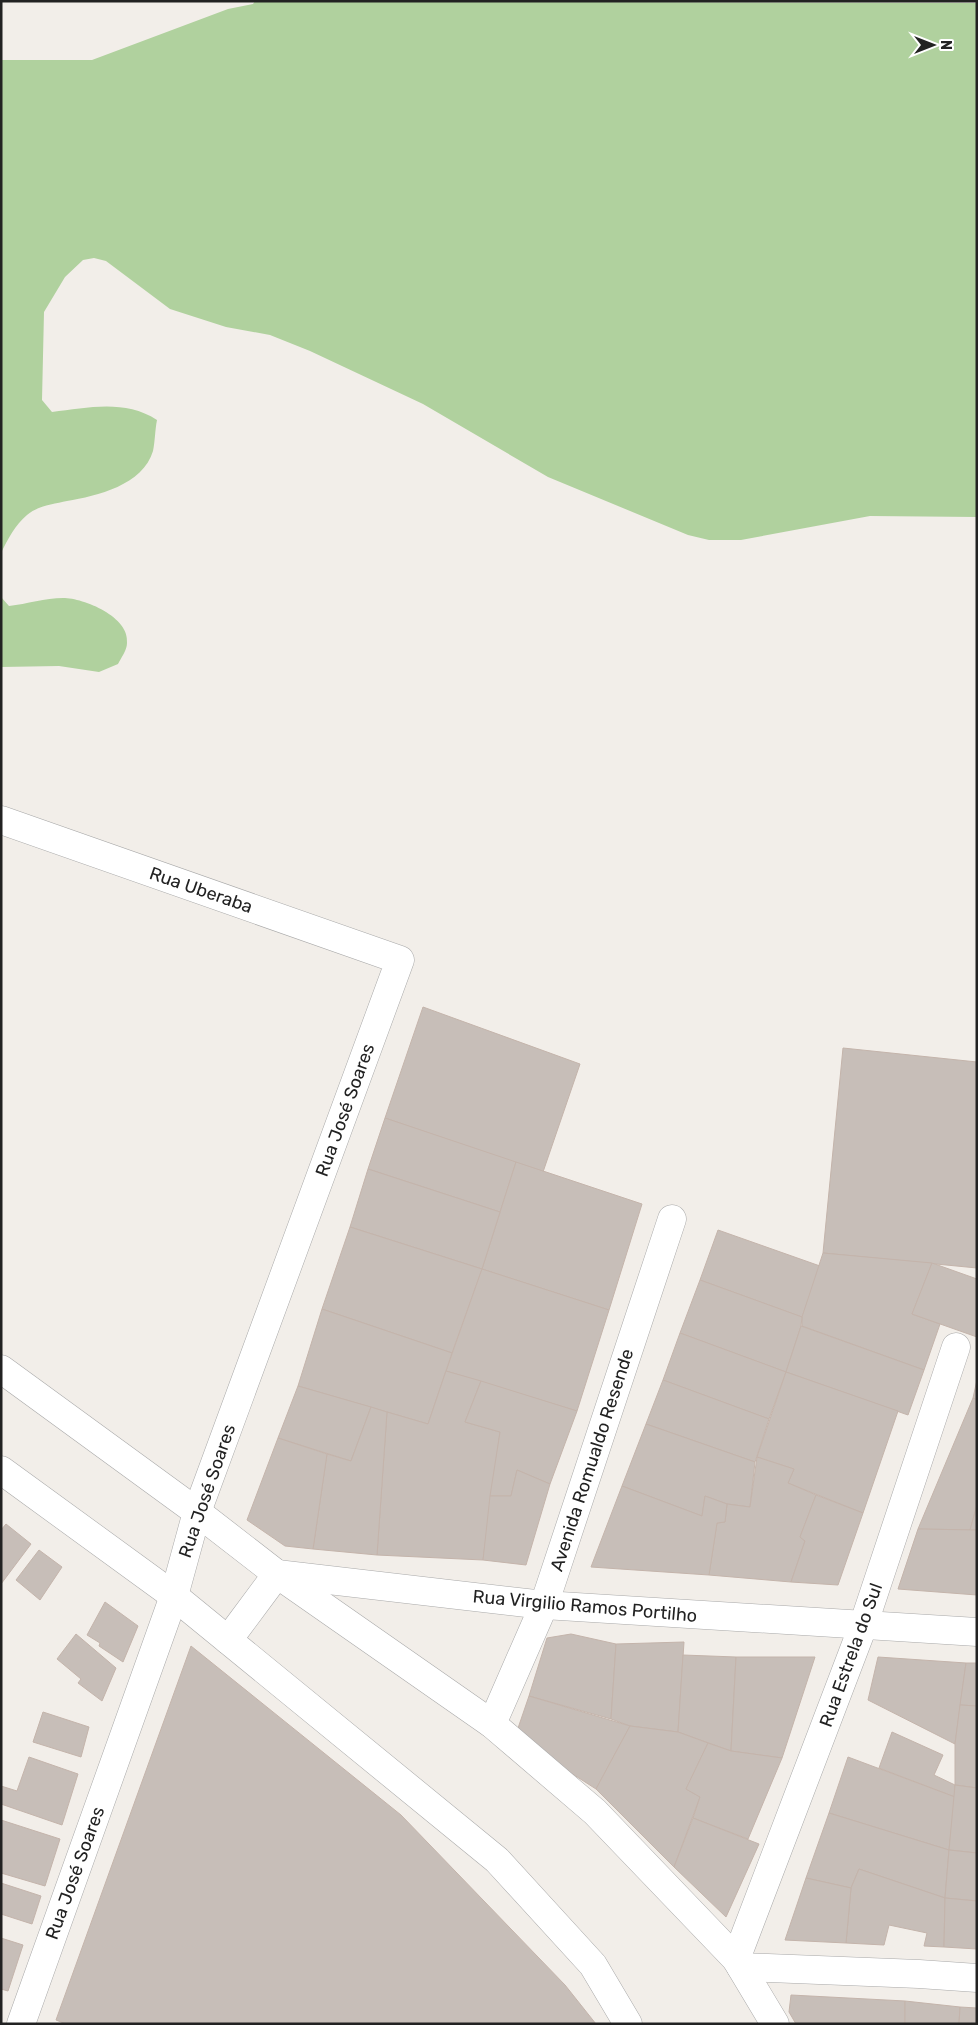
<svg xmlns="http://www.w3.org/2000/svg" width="978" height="2025" font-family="Rubik,sans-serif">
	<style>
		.forest { fill: #b0d19e }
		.building { fill: #c7beb8; stroke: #c4b4ab }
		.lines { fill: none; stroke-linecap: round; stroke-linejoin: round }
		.minor-casing { stroke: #a9a9a9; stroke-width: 29 }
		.tertiary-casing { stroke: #a9a9a9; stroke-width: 29 }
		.minor { stroke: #fff; stroke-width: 28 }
		.tertiary { stroke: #fff; stroke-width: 28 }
		.labels { text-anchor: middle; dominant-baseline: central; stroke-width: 4.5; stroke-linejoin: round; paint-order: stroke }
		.street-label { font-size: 18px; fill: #222; stroke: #fff }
	</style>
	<rect width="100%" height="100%" fill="#f2eee9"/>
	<g class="forest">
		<path d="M255 1 977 3V517L870 516 741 540H709L688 535 548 477 423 404 310 351 270 335 226 327 170 309 106 261 94 258 83 260 65 277 44 312 42 400 52 412C88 408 124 399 157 420 155 430 155 442 153 451 143 485 97 496 67 501 54 504 37 506 27 515 15 525 8 539 1 553V60H92L228 9 253 4Z"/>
		<path d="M1 597 9 606C27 604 45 598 63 598 84 598 130 617 127 643 127 650 121 658 118 664L99 672 59 666 1 667Z"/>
	</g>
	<g class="building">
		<path d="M423 1007 580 1064 543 1172 385 1118Z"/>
		<path d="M843 1048 977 1062V1268L823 1253Z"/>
		<path d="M385 1118 516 1162 500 1212 368 1169Z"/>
		<path d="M516 1162 642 1204 609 1310 482 1269Z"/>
		<path d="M368 1169 500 1212 482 1269 350 1227Z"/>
		<path d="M350 1227 482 1269 452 1353 322 1309Z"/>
		<path d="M718 1230 820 1266 802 1317 700 1280Z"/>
		<path d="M823 1253 932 1263 912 1314 940 1324 924 1370 802 1326V1317Z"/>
		<path d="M932 1263 977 1279V1337L912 1314Z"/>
		<path d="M482 1269 609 1310 577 1411 446 1371Z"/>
		<path d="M700 1280 802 1317 801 1326 786 1372 680 1333Z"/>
		<path d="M322 1309 452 1353 428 1424 298 1386Z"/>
		<path d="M801 1326 924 1370 908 1415 786 1372Z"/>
		<path d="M680 1333 786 1372 769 1419 663 1380Z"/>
		<path d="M446 1371 481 1381 465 1422 500 1432 483 1560 377 1555 387 1412 428 1424Z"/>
		<path d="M786 1372 898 1411 863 1513 788 1483 794 1469 757 1457Z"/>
		<path d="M663 1380 769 1419 755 1462 646 1424Z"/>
		<path d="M977 1380V1400L973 1398Z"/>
		<path d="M481 1381 577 1411 550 1484 517 1470 511 1496H490L500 1432 465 1422Z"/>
		<path d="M298 1386 371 1407 351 1461 278 1438Z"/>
		<path d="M973 1398 977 1400V1505L970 1530 918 1529Z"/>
		<path d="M371 1407 387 1412 377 1555 313 1549 327 1454 351 1461Z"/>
		<path d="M646 1424 755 1462 750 1507 727 1504 705 1496 702 1516 622 1486Z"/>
		<path d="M278 1438 327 1454 313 1549 285 1546 247 1520Z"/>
		<path d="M757 1457 794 1469 788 1483 816 1495 800 1537 805 1541 791 1582 709 1575 717 1523 725 1522 727 1504 750 1507Z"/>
		<path d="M517 1470 550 1484 526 1565 483 1560 490 1496H511Z"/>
		<path d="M622 1486 702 1516 705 1496 727 1504 725 1522 717 1523 709 1575 591 1567Z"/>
		<path d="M816 1495 863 1513 838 1585 791 1582 805 1541 800 1537Z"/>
		<path d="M977 1505V1530H970Z"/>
		<path d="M6 1524 31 1544 1 1584V1530Z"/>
		<path d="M918 1529 977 1530V1595L898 1589Z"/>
		<path d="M39 1550 62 1567 40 1600 16 1580Z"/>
		<path d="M105 1602 138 1626 123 1662 99 1646 100 1643 87 1635Z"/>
		<path d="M76 1634 116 1668 102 1701 78 1683 81 1679 57 1659Z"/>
		<path d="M571 1634 616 1644 611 1719 529 1696 547 1638Z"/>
		<path d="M684 1642 678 1732 630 1726 611 1719 616 1644Z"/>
		<path d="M191 1646 401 1815 565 1985 596 2024H66L56 2020Z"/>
		<path d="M683 1655 736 1657 731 1751 678 1732Z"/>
		<path d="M736 1657H815L782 1758 731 1751Z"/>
		<path d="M878 1657 966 1663 955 1744 868 1700Z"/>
		<path d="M966 1663H977V1706L960 1705Z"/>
		<path d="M529 1696 630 1726 596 1789 515 1737Z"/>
		<path d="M960 1705 977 1706V1788L955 1785V1744Z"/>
		<path d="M43 1712 89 1727 81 1757 33 1742Z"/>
		<path d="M630 1726 678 1732 708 1743 686 1789 700 1797 674 1867 596 1789Z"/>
		<path d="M892 1732 943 1755 934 1775 955 1785V1797L879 1768Z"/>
		<path d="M708 1743 731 1751 782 1758 748 1839 693 1818 700 1797 686 1789Z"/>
		<path d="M29 1757 78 1774 62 1825 1 1804V1786L17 1791Z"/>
		<path d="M848 1757 955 1797 949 1850 829 1813Z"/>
		<path d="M955 1785 977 1788V1853L949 1850Z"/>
		<path d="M829 1813 949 1850 945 1898 859 1869 851 1888 806 1878Z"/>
		<path d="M693 1818 759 1844 726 1917 674 1867Z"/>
		<path d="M1 1820 60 1839 45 1886 1 1873Z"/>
		<path d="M949 1850 977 1853V1901L945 1898Z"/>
		<path d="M859 1869 945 1898 944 1947 924 1946 927 1933 889 1925 884 1945 846 1943 851 1888Z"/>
		<path d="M806 1878 851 1888 846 1943 785 1940Z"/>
		<path d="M1 1883 41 1896 32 1924 1 1914Z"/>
		<path d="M945 1898 977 1901V1949L944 1947Z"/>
		<path d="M1 1938 23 1945 8 1991 1 1989Z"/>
		<path d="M791 1995 905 2001V2024H796L789 2012Z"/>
		<path d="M905 2001 960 2007 959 2024H905Z"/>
		<path d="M960 2007 977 2008V2024H959Z"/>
	</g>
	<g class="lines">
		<g class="minor-casing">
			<g id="minor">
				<path d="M1 820 400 960 197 1512 174 1596 21 2024"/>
				<path d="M228 1640 277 1574 544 1605 977 1632"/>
				<path d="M492 1724 544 1605 672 1219"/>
				<path d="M736 1959 863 1626 956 1347"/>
				<path d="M741 1967 919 1974 977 1978"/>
			</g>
		</g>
		<g class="tertiary-casing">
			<g id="tertiary">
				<path d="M1 1369 197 1512 277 1574 492 1724 595 1812 736 1959 775 2024"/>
				<path d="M1 1470 174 1596 497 1860 593 1965 628 2024"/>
			</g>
		</g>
		<use href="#minor" class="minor"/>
		<use href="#tertiary" class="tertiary"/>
	</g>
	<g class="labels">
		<g class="street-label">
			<text transform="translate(201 890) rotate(19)">Rua Uberaba</text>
			<text transform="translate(345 1110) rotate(-70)">Rua José Soares</text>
			<text transform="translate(592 1460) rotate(-72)">Avenida Romualdo Resende</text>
			<text transform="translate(207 1491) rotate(-71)">Rua José Soares</text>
			<text transform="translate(585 1606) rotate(5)">Rua Virgilio Ramos Portilho</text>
			<text transform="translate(851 1655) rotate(-70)">Rua Estrela do Sul</text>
			<text transform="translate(75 1873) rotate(-70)">Rua José Soares</text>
		</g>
	</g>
	<rect width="978" height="2025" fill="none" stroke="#222222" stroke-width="5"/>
	<g transform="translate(933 45) rotate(90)" stroke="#ffffff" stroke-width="4" paint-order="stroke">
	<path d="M0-4L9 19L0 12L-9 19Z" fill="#222222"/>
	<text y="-8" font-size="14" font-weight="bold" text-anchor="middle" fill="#222222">N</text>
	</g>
</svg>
